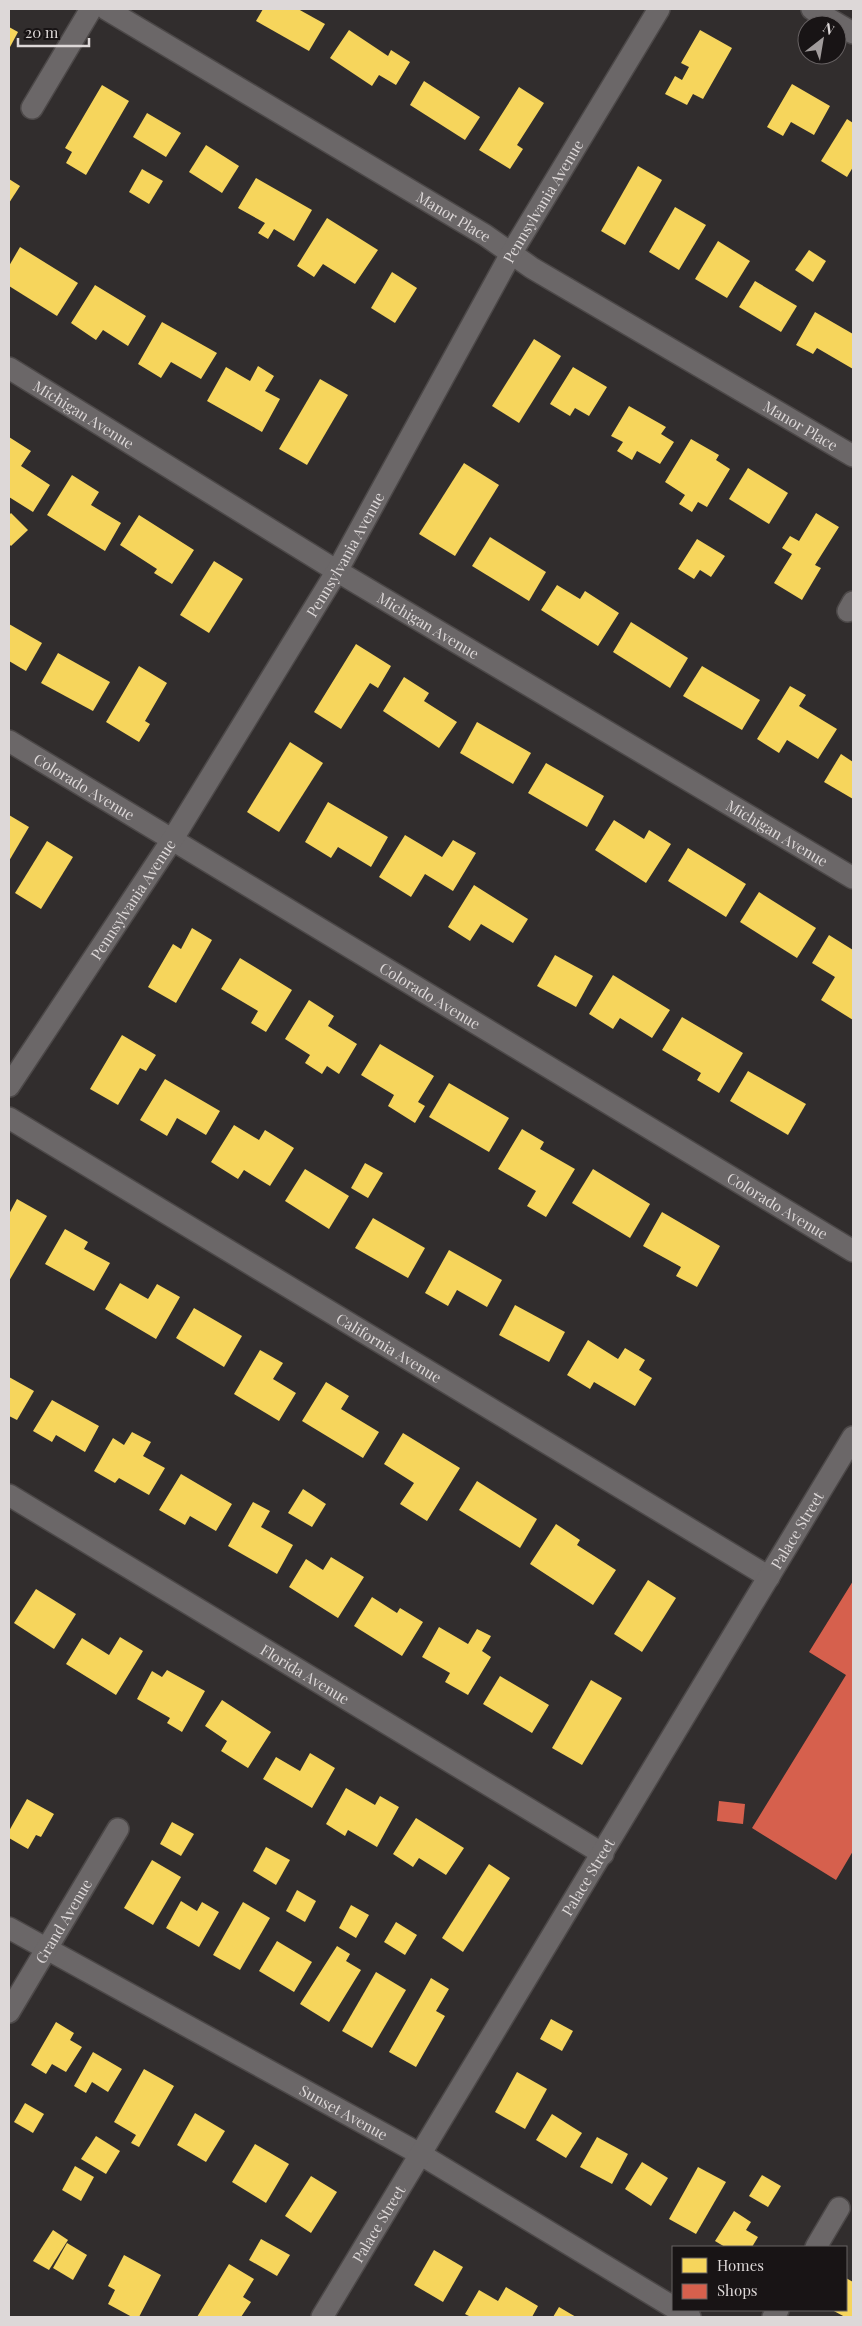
<svg xmlns="http://www.w3.org/2000/svg" width="862" height="2326" font-family="'Playfair Display',serif">
	<style>
		.homes { fill: #f6d55c }
		.shops { fill: #d6604d }
		.lines { fill: none; stroke-linecap: round; stroke-linejoin: round }
		.minor-casing { stroke: #4c4848; stroke-width: 24 }
		.minor { stroke: #6b6768; stroke-width: 21 }
		.labels { text-anchor: middle; dominant-baseline: central; stroke-width: 5; stroke-linejoin: round; paint-order: stroke }
		.street-label { font-size: 15px; fill: #ddd8d8; stroke: #181415 }
	</style>
	<rect width="100%" height="100%" fill="#312d2d"/>
	<g class="homes">
		<path d="M263 9H298L325 24 309 51 256 21Z"/>
		<path d="M9 27 18 32 9 49Z"/>
		<path d="M349 30 388 56 391 50 410 62 396 85 379 75 372 86 330 58Z"/>
		<path d="M700 30 732 48 703 99 693 94 687 105 665 94 675 76 682 80 689 67 681 63Z"/>
		<path d="M424 81 480 117 465 140 410 105Z"/>
		<path d="M792 84 830 106 814 135 791 122 783 136 767 127Z"/>
		<path d="M102 85 129 101 86 175 66 163 72 152 65 148Z"/>
		<path d="M519 87 544 103 517 145 523 149 510 169 479 150Z"/>
		<path d="M147 113 181 133 166 157 133 137Z"/>
		<path d="M847 119 853 123V167L847 177 821 161Z"/>
		<path d="M206 145 239 166 222 193 189 172Z"/>
		<path d="M638 166 662 180 625 245 601 231Z"/>
		<path d="M142 169 163 181 149 204 129 192Z"/>
		<path d="M256 178 312 210 294 241 274 229 268 239 258 233 265 223 238 208Z"/>
		<path d="M9 179 20 186 9 203Z"/>
		<path d="M675 207 706 225 679 270 649 252Z"/>
		<path d="M327 218 378 250 355 284 323 264 314 277 297 266Z"/>
		<path d="M718 241 750 261 727 298 695 279Z"/>
		<path d="M20 247 78 283 57 316 9 286V266Z"/>
		<path d="M809 250 826 261 813 282 795 270Z"/>
		<path d="M392 272 417 288 395 323 371 308Z"/>
		<path d="M755 281 797 306 781 332 739 307Z"/>
		<path d="M95 285 146 316 128 346 103 330 96 340 71 323Z"/>
		<path d="M815 312 853 334V369L817 348 813 354 796 345Z"/>
		<path d="M162 322 217 353 201 379 171 362 161 378 138 364Z"/>
		<path d="M534 339 561 356 519 423 492 406Z"/>
		<path d="M258 366 274 376 265 391 280 399 262 432 207 401 226 367 250 381Z"/>
		<path d="M573 367 607 387 589 416 575 408 570 416 550 404Z"/>
		<path d="M320 379 348 395 307 465 279 449Z"/>
		<path d="M629 406 666 427 661 434 674 442 660 464 637 451 632 460 617 451 623 442 611 436Z"/>
		<path d="M9 437 31 451 21 466 50 485 33 512 9 497Z"/>
		<path d="M691 439 719 455 716 460 730 469 707 507 698 502 692 512 679 504 685 495 665 482Z"/>
		<path d="M464 463 499 485 455 556 419 534Z"/>
		<path d="M748 468 788 493 769 524 729 499Z"/>
		<path d="M72 475 99 492 91 505 121 523 105 551 47 515Z"/>
		<path d="M11 513 28 530 11 546 9 544V515Z"/>
		<path d="M816 513 839 527 815 565 821 568 802 600 774 583 792 554 782 548 790 536 799 541Z"/>
		<path d="M139 515 194 550 172 584 154 573 157 569 120 545Z"/>
		<path d="M490 537 546 572 529 601 472 566Z"/>
		<path d="M697 539 725 556 711 577 700 570 694 579 678 569Z"/>
		<path d="M214 561 243 579 209 633 180 615Z"/>
		<path d="M557 585 580 599 585 591 619 613 598 646 541 610Z"/>
		<path d="M631 622 688 658 670 688 613 652Z"/>
		<path d="M9 624 42 643 26 671 9 661Z"/>
		<path d="M356 644 391 666 378 688 370 683 341 729 314 712Z"/>
		<path d="M58 653 110 682 93 711 41 683Z"/>
		<path d="M139 666 167 683 145 721 150 724 139 742 106 722Z"/>
		<path d="M702 666 760 700 742 730 683 696Z"/>
		<path d="M404 677 429 693 424 701 457 722 439 748 383 711Z"/>
		<path d="M790 686 806 695 799 706 837 729 818 759 787 740 779 753 757 739Z"/>
		<path d="M477 722 531 753 513 784 460 753Z"/>
		<path d="M290 742 323 763 279 832 247 812Z"/>
		<path d="M841 754 853 762V799L824 782Z"/>
		<path d="M546 763 604 796 587 827 528 793Z"/>
		<path d="M328 802 388 837 371 867 338 847 331 858 305 842Z"/>
		<path d="M9 815 29 827 9 861Z"/>
		<path d="M614 820 644 839 649 830 671 844 646 883 595 850Z"/>
		<path d="M405 835 442 857 453 840 476 853 453 891 425 874 411 897 379 877Z"/>
		<path d="M47 841 73 857 41 909 15 893Z"/>
		<path d="M688 848 746 884 726 917 668 881Z"/>
		<path d="M474 885 528 919 513 943 481 924 470 941 448 927Z"/>
		<path d="M759 892 816 928 797 958 740 922Z"/>
		<path d="M192 928 212 940 176 1003 148 987 173 944 181 949Z"/>
		<path d="M829 935 853 950V1020L821 1000 835 977 812 963Z"/>
		<path d="M555 955 593 976 576 1007 537 986Z"/>
		<path d="M240 958 292 990 266 1032 251 1023 258 1011 221 989Z"/>
		<path d="M613 975 670 1010 652 1038 620 1018 613 1029 589 1014Z"/>
		<path d="M309 1000 334 1016 328 1026 357 1044 339 1074 327 1066 322 1074 305 1063 310 1055 285 1039Z"/>
		<path d="M682 1017 743 1053 719 1093 697 1080 701 1073 662 1050Z"/>
		<path d="M122 1035 156 1055 146 1071 140 1068 118 1105 90 1089Z"/>
		<path d="M380 1044 434 1076 418 1102 425 1106 415 1123 388 1106 394 1095 361 1075Z"/>
		<path d="M748 1071 806 1104 788 1135 730 1101Z"/>
		<path d="M165 1079 220 1111 206 1135 177 1118 167 1136 140 1120Z"/>
		<path d="M449 1083 509 1118 489 1152 429 1117Z"/>
		<path d="M234 1125 259 1140 265 1130 294 1148 270 1186 244 1170 238 1179 211 1162Z"/>
		<path d="M522 1129 544 1142 540 1149 575 1169 546 1217 527 1206 536 1191 498 1169Z"/>
		<path d="M365 1163 383 1173 368 1198 351 1188Z"/>
		<path d="M305 1169 349 1196 329 1229 285 1201Z"/>
		<path d="M593 1169 650 1204 630 1238 572 1203Z"/>
		<path d="M17 1199 47 1216 9 1281V1214Z"/>
		<path d="M662 1212 720 1246 697 1287 676 1276 681 1267 643 1246Z"/>
		<path d="M373 1218 425 1248 408 1278 355 1248Z"/>
		<path d="M65 1229 88 1242 84 1249 110 1263 94 1291 45 1264Z"/>
		<path d="M449 1250 502 1280 487 1307 457 1290 448 1306 425 1293Z"/>
		<path d="M120 1283 148 1299 157 1284 180 1297 156 1339 105 1309Z"/>
		<path d="M515 1305 565 1332 549 1362 499 1335Z"/>
		<path d="M194 1308 242 1336 224 1367 176 1338Z"/>
		<path d="M588 1340 618 1359 625 1348 645 1360 639 1370 652 1378 635 1406 594 1382 590 1389 567 1375Z"/>
		<path d="M260 1350 283 1363 273 1379 296 1393 279 1421 234 1394Z"/>
		<path d="M9 1377 34 1391 17 1420 9 1416Z"/>
		<path d="M326 1382 349 1396 341 1409 379 1432 363 1458 302 1421Z"/>
		<path d="M52 1400 99 1426 85 1452 56 1435 52 1442 33 1431Z"/>
		<path d="M132 1432 151 1442 143 1456 165 1468 149 1495 119 1478 115 1483 94 1471 113 1438 124 1445Z"/>
		<path d="M403 1433 460 1468 427 1521 400 1504 414 1483 384 1464Z"/>
		<path d="M181 1474 232 1504 216 1531 190 1516 185 1525 159 1510Z"/>
		<path d="M477 1481 537 1519 520 1548 459 1510Z"/>
		<path d="M303 1489 326 1504 312 1527 288 1513Z"/>
		<path d="M253 1502 270 1511 261 1527 293 1545 277 1574 228 1546Z"/>
		<path d="M556 1524 580 1540 577 1545 616 1570 593 1605 530 1564Z"/>
		<path d="M331 1557 364 1577 338 1618 289 1587 306 1559 323 1570Z"/>
		<path d="M648 1580 676 1598 642 1652 614 1634Z"/>
		<path d="M36 1589 76 1614 54 1649 14 1623Z"/>
		<path d="M372 1597 397 1613 400 1608 423 1622 402 1656 354 1626Z"/>
		<path d="M439 1627 468 1644 477 1629 491 1636 482 1651 491 1657 468 1695 445 1682 450 1673 422 1657Z"/>
		<path d="M120 1637 143 1651 116 1695 66 1664 82 1638 109 1655Z"/>
		<path d="M167 1670 205 1691 182 1732 167 1723 170 1718 137 1699 152 1671 162 1677Z"/>
		<path d="M500 1676 549 1705 532 1733 483 1704Z"/>
		<path d="M591 1680 622 1698 582 1765 552 1748Z"/>
		<path d="M222 1700 271 1732 248 1768 221 1751 227 1741 205 1726Z"/>
		<path d="M310 1753 335 1768 312 1808 263 1779 276 1757 300 1771Z"/>
		<path d="M346 1788 375 1805 380 1796 399 1807 377 1847 348 1830 345 1836 326 1824Z"/>
		<path d="M27 1799 54 1814 41 1837 36 1835 28 1849 9 1838V1831Z"/>
		<path d="M416 1818 464 1848 446 1875 419 1858 413 1867 393 1854Z"/>
		<path d="M172 1822 194 1834 181 1856 160 1844Z"/>
		<path d="M266 1847 290 1860 276 1885 253 1871Z"/>
		<path d="M152 1860 181 1877 153 1925 124 1908Z"/>
		<path d="M489 1864 510 1878 463 1952 442 1938Z"/>
		<path d="M297 1890 316 1901 305 1922 286 1911Z"/>
		<path d="M181 1901 197 1911 202 1902 219 1912 199 1947 166 1928Z"/>
		<path d="M243 1902 270 1918 240 1970 213 1955Z"/>
		<path d="M351 1905 369 1915 356 1938 339 1928Z"/>
		<path d="M396 1922 417 1935 405 1955 384 1942Z"/>
		<path d="M277 1941 312 1962 294 1992 259 1971Z"/>
		<path d="M337 1946 350 1954 346 1961 361 1970 329 2022 300 2004Z"/>
		<path d="M376 1972 406 1990 372 2048 342 2031Z"/>
		<path d="M431 1978 449 1989 436 2011 445 2016 416 2067 389 2052Z"/>
		<path d="M551 2019 573 2031 562 2051 540 2039Z"/>
		<path d="M56 2022 74 2033 70 2040 82 2047 66 2072 52 2064 46 2074 31 2065Z"/>
		<path d="M93 2052 122 2069 108 2092 92 2082 86 2093 74 2086Z"/>
		<path d="M144 2069 174 2086 139 2147 131 2143 136 2135 114 2122Z"/>
		<path d="M517 2072 547 2089 525 2129 495 2112Z"/>
		<path d="M25 2103 44 2114 33 2133 14 2122Z"/>
		<path d="M195 2113 225 2131 206 2162 177 2145Z"/>
		<path d="M552 2114 582 2133 566 2158 536 2140Z"/>
		<path d="M96 2136 120 2151 106 2174 81 2159Z"/>
		<path d="M597 2137 628 2154 612 2184 580 2167Z"/>
		<path d="M255 2144 289 2164 266 2203 232 2182Z"/>
		<path d="M642 2162 668 2178 651 2206 625 2189Z"/>
		<path d="M75 2166 94 2177 81 2201 62 2190Z"/>
		<path d="M698 2167 726 2182 696 2234 669 2219Z"/>
		<path d="M762 2175 781 2186 768 2207 749 2196Z"/>
		<path d="M311 2176 337 2192 311 2233 285 2216Z"/>
		<path d="M734 2211 751 2222 746 2230 758 2237 752 2247H725L715 2241Z"/>
		<path d="M53 2230 68 2240 49 2270 33 2261Z"/>
		<path d="M261 2239 290 2255 277 2276 249 2260Z"/>
		<path d="M67 2243 87 2255 73 2280 53 2268Z"/>
		<path d="M434 2250 463 2267 443 2302 414 2285Z"/>
		<path d="M124 2255 161 2275 139 2317H132L108 2304 115 2290 108 2286Z"/>
		<path d="M229 2264 254 2279 243 2297 251 2302 241 2317H197Z"/>
		<path d="M846 2278 853 2282V2317H845L832 2310H846Z"/>
		<path d="M506 2287 538 2306 532 2317H471L465 2314 479 2290 498 2301Z"/>
		<path d="M559 2307 576 2317H553Z"/>
	</g>
	<g class="shops">
		<path d="M853 1581V1851L836 1880 752 1828 846 1675 809 1652Z"/>
		<path d="M719 1801 745 1804 743 1824 717 1821Z"/>
	</g>
	<g class="lines">
		<g class="minor-casing">
			<g id="minor">
				<path id="s1" d="M106 9 485 235 532 268 853 456"/>
				<path d="M812 9 853 33"/>
				<path d="M32 108 91 9"/>
				<path id="s2" d="M9 368 337 571 853 878"/>
				<path d="M848 611 853 602"/>
				<path id="s3" d="M9 741 853 1251"/>
				<path id="s4" d="M9 1086 172 840 337 571 512 252 659 9"/>
				<path id="s5" d="M9 1118 769 1577"/>
				<path id="s6" d="M9 1495 603 1854"/>
				<path id="s7" d="M9 1928 420 2154 673 2307"/>
				<path id="s8" d="M9 2012 118 1829"/>
				<path d="M816 2247 839 2208"/>
				<path d="M678 2310 690 2317"/>
				<path id="s9" d="M322 2317 853 1437"/>
				<path d="M773 2317 778 2310"/>
			</g>
		</g>
		<use href="#minor" class="minor"/>
	</g>
	<g class="labels">
		<g class="street-label">
			<text stroke="none"><textPath href="#s4" startOffset="1034">Pennsylvania Avenue</textPath></text>
			<text stroke="none"><textPath href="#s1" startOffset="405">Manor Place</textPath></text>
			<text stroke="none"><textPath href="#s2" startOffset="88">Michigan Avenue</textPath></text>
			<text stroke="none"><textPath href="#s1" startOffset="810">Manor Place</textPath></text>
			<text stroke="none"><textPath href="#s4" startOffset="629">Pennsylvania Avenue</textPath></text>
			<text stroke="none"><textPath href="#s2" startOffset="492">Michigan Avenue</textPath></text>
			<text stroke="none"><textPath href="#s3" startOffset="88">Colorado Avenue</textPath></text>
			<text stroke="none"><textPath href="#s2" startOffset="898">Michigan Avenue</textPath></text>
			<text stroke="none"><textPath href="#s4" startOffset="224">Pennsylvania Avenue</textPath></text>
			<text stroke="none"><textPath href="#s3" startOffset="492">Colorado Avenue</textPath></text>
			<text stroke="none"><textPath href="#s3" startOffset="898">Colorado Avenue</textPath></text>
			<text stroke="none"><textPath href="#s5" startOffset="444">California Avenue</textPath></text>
			<text stroke="none"><textPath href="#s9" startOffset="919">Palace Street</textPath></text>
			<text stroke="none"><textPath href="#s6" startOffset="346">Florida Avenue</textPath></text>
			<text stroke="none"><textPath href="#s9" startOffset="514">Palace Street</textPath></text>
			<text stroke="none"><textPath href="#s8" startOffset="106">Grand Avenue</textPath></text>
			<text stroke="none"><textPath href="#s7" startOffset="382">Sunset Avenue</textPath></text>
			<text stroke="none"><textPath href="#s9" startOffset="109">Palace Street</textPath></text>
		</g>
	</g>
	<rect width="862" height="2326" fill="none" stroke="#ddd8d8" stroke-width="20"/>
	<rect x="672" y="2246" width="175" height="65" fill="#181415" stroke="#676263"/>
	<rect x="682" y="2258" width="25" height="15" fill="#f6d55c" stroke="#676263"/>
	<text x="717" y="2271" font-size="15" fill="#ddd8d8">Homes</text>
	<rect x="682" y="2284" width="25" height="15" fill="#d6604d" stroke="#676263"/>
	<text x="717" y="2296" font-size="15" fill="#ddd8d8">Shops</text>
	<g transform="translate(822 40) rotate(31)"><circle r="24" fill="#181415" stroke="#676263"/>
	<path d="M0-4L9 19L0 12L-9 19Z" fill="#a19c9c"/>
	<text y="-8" font-size="14" font-weight="bold" text-anchor="middle" fill="#ddd8d8">N</text>
	</g>
	<path d="M18 38v8h71v-8" fill="none" stroke="#ddd8d8" stroke-width="2.5"/>
	<text x="25" y="38" font-size="15" fill="#ddd8d8" stroke="#181415" stroke-width="4" paint-order="stroke">20 m</text>
</svg>
